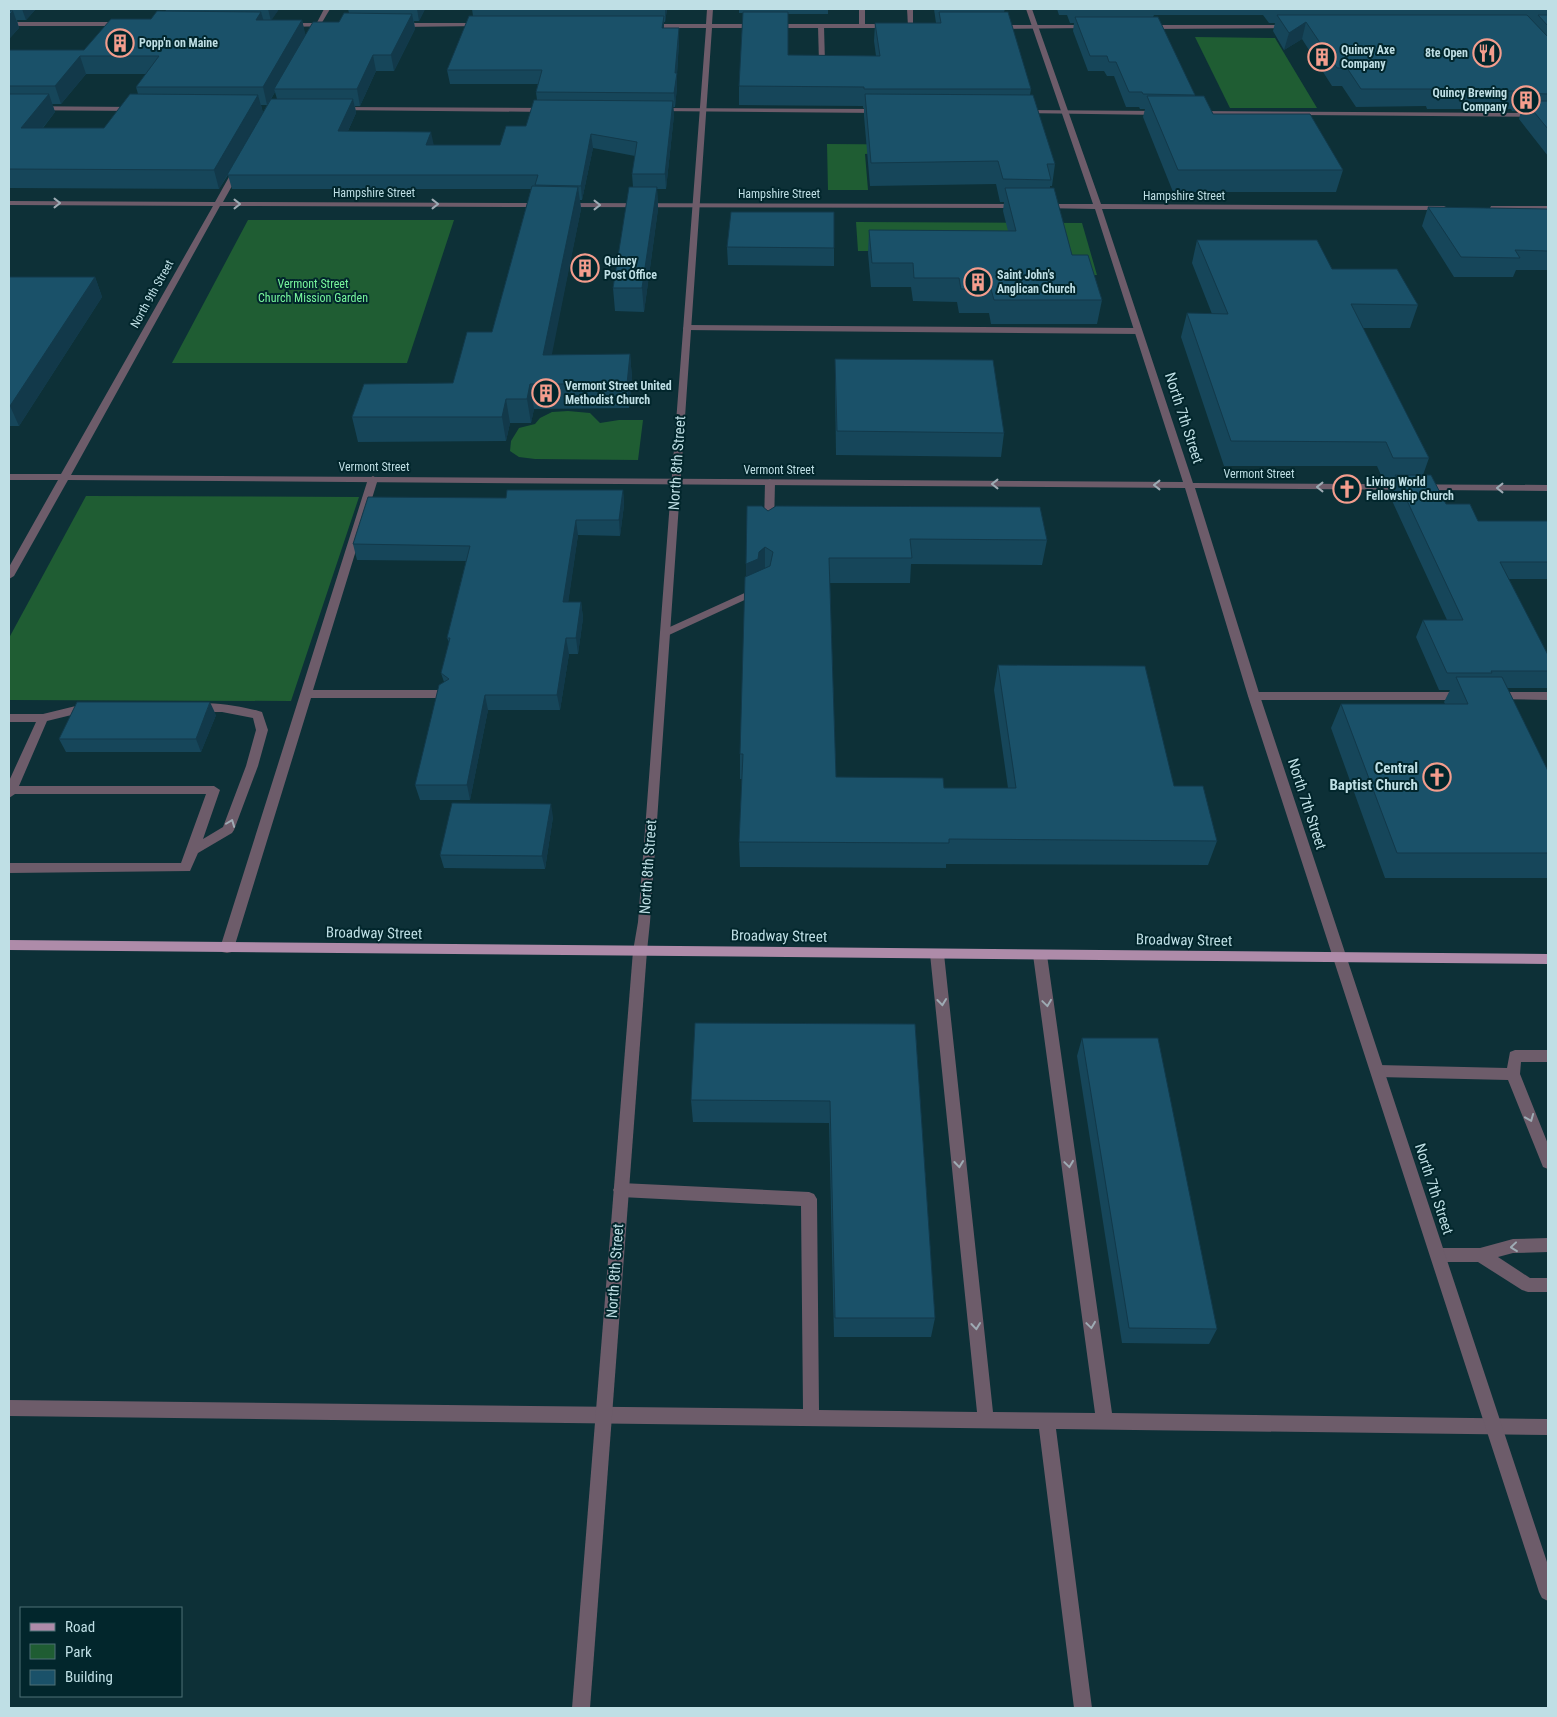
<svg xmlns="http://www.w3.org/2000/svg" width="1557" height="1717" font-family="'Roboto Condensed',sans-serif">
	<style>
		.green { fill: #1f5d33 }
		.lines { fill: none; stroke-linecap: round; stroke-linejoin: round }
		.service { fill: #6d5c6a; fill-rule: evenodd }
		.minor { fill: #6d5c6a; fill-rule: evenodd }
		.tertiary { fill: #6d5c6a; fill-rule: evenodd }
		.primary { fill: #ae8ba9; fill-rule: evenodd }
		.wall { fill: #16465a; fill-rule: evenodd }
		.shaded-wall { fill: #12394a }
		.building { fill: #1a5169; stroke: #12394a }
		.oneway { stroke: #9eabb4 }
		.labels { text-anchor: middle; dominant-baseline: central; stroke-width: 4; stroke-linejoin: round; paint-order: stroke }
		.far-poi-label { font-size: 12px; font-weight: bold; fill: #bfdfe5; stroke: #02262c; text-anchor: start }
		.far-street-label { font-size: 12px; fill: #bfdfe5; stroke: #02262c }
		.far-park-label { font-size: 12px; fill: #77f59c; stroke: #02262c }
		.street-label { font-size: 15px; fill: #bfdfe5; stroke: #02262c }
		.poi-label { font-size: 15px; font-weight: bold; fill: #bfdfe5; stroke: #02262c; text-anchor: end }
	</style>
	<rect width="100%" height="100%" fill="#0d3037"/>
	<g class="green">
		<path d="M1195 37 1275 38 1317 108H1230Z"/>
		<path d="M827 144 970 145 865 154 868 190H828Z"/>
		<path d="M248 220H454L407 363H172Z"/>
		<path d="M856 222 1082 223 1097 275H1070L962 251H858Z"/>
		<path d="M568 411 590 413 600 423 619 420H643L638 460 535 459 519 457 510 451 511 441 519 428 535 424 540 418 552 412Z"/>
		<path d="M86 496 359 497 291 701 9 700V638Z"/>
	</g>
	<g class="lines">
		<g class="service">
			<path d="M859 9H865V26L862 28 859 26Z"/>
			<path d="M907 9H913V27L908 26Z"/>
			<path d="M821 24 824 26 825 63 822 65 819 63 818 26Z"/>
			<path d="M9 106 136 107 139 109 136 111 9 110Z"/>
			<path d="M338 107 548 108 551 110 548 112 336 110V108Z"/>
			<path d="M658 108 881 109 884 111 881 113 656 111V109Z"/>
			<path d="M1023 110 1161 111 1164 113 1161 115 1021 113V111Z"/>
			<path d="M1196 111 1548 113V117L1194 114V112Z"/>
			<path d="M687 325 1138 328 1142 331 1138 334 684 330 683 328Z"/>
			<path d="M373 476 378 479 313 690H445L451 694 445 698H311L234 948 232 952 227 953 222 952 220 948 368 479Z"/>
			<path d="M770 479 775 482 774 526 769 529 764 526 765 482Z"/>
			<path d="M760 586 764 587 765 589 764 591 669 635 665 637 660 633 661 631Z"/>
			<path d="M1254 692H1464L1470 696 1464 700H1254L1248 696Z"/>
			<path d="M1494 692H1548V700L1490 699 1488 696 1490 693Z"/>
			<path d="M88 703 94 707 92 710 47 721 19 786H214L220 790 203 839 223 827 246 766 256 730 253 718 222 712H196L190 708C199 697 249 708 262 712L268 730 258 766 234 830 232 833 198 853 190 871 9 873V863H181L206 794H15L9 798V781L36 722H9V714H43Z"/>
			<path d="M937 949 942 950 944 954 993 1412 1095 1413 1033 955 1035 951 1040 950 1045 951 1047 955 1112 1413 1548 1419V1435L1056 1429 1092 1708H1074L1039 1429 9 1416V1400L803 1409 801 1206 621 1197 616 1195 613 1190 616 1185 621 1183 809 1192 814 1194 817 1199 819 1410 977 1412 930 954 932 950Z"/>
			<path d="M1515 1050H1548V1062H1521L1520 1074 1548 1144V1169L1543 1167 1541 1162 1508 1080 1378 1077 1373 1075 1371 1071 1373 1067 1378 1065 1507 1068 1510 1052Z"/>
			<path d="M1548 1238V1252L1513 1253 1498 1257 1530 1278H1548V1292H1528L1522 1290 1478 1262H1439L1434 1260 1431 1255 1434 1250 1439 1248H1480L1513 1239Z"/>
		</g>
		<g class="minor">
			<path d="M324 9H330L314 36H310Z"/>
			<path d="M1026 9H1032L1101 204 1444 206 1448 208 1444 210 1102 209 1193 483 1548 485V491L1195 488 1260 696 1548 1565V1601L1542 1598 1539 1592 1248 696 1185 488 68 480 14 576 9 579V567L58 480H9V474H61L213 206 9 205V201L215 202 234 168 238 166 242 168 223 202 544 203 548 205 544 207 220 206 71 475 1183 482 1095 209 1041 208 1037 206 1041 204H1093Z"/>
			<path d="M561 203 1019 204 1023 206 1019 208 564 207 560 205Z"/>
			<path d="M1491 206H1548V210H1494L1490 208Z"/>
			<path d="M640 946 645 947 647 951 590 1708H572L633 951 635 947Z"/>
		</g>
		<g class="tertiary">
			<path d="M707 9H713L712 24H891L894 26 891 28H712L650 922 647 951 645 955 640 956 635 955 633 951 638 922 706 28H649L646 26 649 24H706Z"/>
			<path d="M9 22H124L127 24 124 26H9Z"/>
			<path d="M329 23 331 26 286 27 283 25 286 23Z"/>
			<path d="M481 23 483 26 399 27 396 25 399 23Z"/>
			<path d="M1089 25 1091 28 996 29 993 27 996 25Z"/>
			<path d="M1291 25 1293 28 1146 29 1143 27 1146 25Z"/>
		</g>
		<path class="primary" d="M9 940 1548 954V964L9 950Z"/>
	</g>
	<g class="wall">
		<path d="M9 9H99L98 10H35L26 20H17L19 28 9 39Z"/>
		<path d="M165 9H279L271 20H302L305 35 339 22 349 13 348 9H425L419 21H414L415 29 394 71H376L360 106H355L356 113 348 131 434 145H500L526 126 537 100 536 92 538 84H450L447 70 473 16 472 9H667L665 22H664V28L679 41 677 74V87L675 107H673L674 115 666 189H657L658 209 644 312 615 311 613 288 633 187 632 174 635 156 593 148 582 200H580L581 209 551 355 630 354 632 378 629 408 534 409 531 423H510L506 441 358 442 352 417 453 383 492 332 531 189H232L228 175 219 189 9 188V50H84L151 19 166 11ZM86 74H146L136 87 138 94 104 128H43L55 112 52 104H61ZM275 92 277 99H271ZM261 105H267L263 113Z"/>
		<path d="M739 9H828V14H788V55L876 56 874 41 875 23H936L934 9H1005L1004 12 1031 89 1030 95 1055 164 1052 186H1050V188L1072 255 1102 300 1097 324H991L989 313H959L957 302 913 301 911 287H871L868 253 869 230 1008 231 1003 211 1004 202H1000L996 184 870 186 864 116V108H863V106L739 105V86L743 13H739Z"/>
		<path d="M1057 9H1548V156L1519 119 1521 111H1512L1511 109H1427L1426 106 1356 107 1342 86H1332L1302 39 1284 50 1273 31 1275 23H1269L1263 15H1154L1153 17 1195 95V96L1213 114 1343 170 1336 192H1173L1143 117 1145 109H1140L1139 107H1126L1114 76H1107L1104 71H1088L1073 31 1074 23H1070L1067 15H1059Z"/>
		<path d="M1428 207 1548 209V270H1516L1513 277H1454L1422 226Z"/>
		<path d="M1197 240 1332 269 1418 305 1410 328H1363L1429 458 1423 475 1446 504 1478 521H1548V579H1508L1548 671V686L1547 688H1507L1548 771V878H1385L1331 728 1341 704H1445L1444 702 1450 690H1439L1416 637 1423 620H1447L1388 492 1392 482H1384L1377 466H1224L1181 337 1187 313 1212 314 1192 263Z"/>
		<path d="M727 247 834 248V266L728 265Z"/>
		<path d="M9 277H95L102 297 19 426H9Z"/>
		<path d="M835 359 1004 433 1001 457 836 455 835 383Z"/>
		<path d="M623 490 624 505 620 536 578 535 568 602H581L583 618 578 654H569L560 710H488L470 800H420L415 785 444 682 441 673 449 642 447 638 466 561 357 560 353 544 506 498Z"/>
		<path d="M768 511 1047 540 1042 565 911 564 910 583H830L836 777 944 788H1008L994 690 998 665 1174 786 1217 841 1208 865 946 864V868L740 867 739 842 742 779H740V754Z"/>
		<path d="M216 715 201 752H66L59 739Z"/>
		<path d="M553 817 545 869 444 868 440 855Z"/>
		<path d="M915 1024 935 1318 931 1337H834L829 1123 693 1122 691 1100Z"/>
		<path d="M1082 1038 1217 1329 1209 1344 1122 1343 1077 1056Z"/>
	</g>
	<g class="shaded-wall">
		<path d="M22 9H35V10L26 20Z"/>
		<path d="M268 9H279L271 21Z"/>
		<path d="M417 9H425L419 21Z"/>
		<path d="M665 9H667L665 22Z"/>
		<path d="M13 11 19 28 9 39V15Z"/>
		<path d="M261 12 266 29 256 20Z"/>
		<path d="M412 14 415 29 394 71 391 55Z"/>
		<path d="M664 16V30L662 28Z"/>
		<path d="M302 20 306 37 274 89 275 92 267 105 263 87Z"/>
		<path d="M1306 22 1302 39 1284 50 1289 33Z"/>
		<path d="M679 28V41L677 74V87L675 107 674 93 675 73Z"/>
		<path d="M373 55 376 71 360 106 357 89Z"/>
		<path d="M80 56 86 74 61 104 55 86Z"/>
		<path d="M49 94 55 112 28 146 21 128Z"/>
		<path d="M258 95 263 113 219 189 214 170Z"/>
		<path d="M353 99 356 113 341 146 338 131Z"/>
		<path d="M673 101 674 115 666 189 665 174Z"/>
		<path d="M431 132 434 146 426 145Z"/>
		<path d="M591 134 593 148 582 200 581 186Z"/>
		<path d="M578 187 581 209 547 379 543 355Z"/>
		<path d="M657 187 658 209 644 312 642 288Z"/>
		<path d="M95 277 102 297 19 426 10 406Z"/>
		<path d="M630 354 632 378 629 408 627 384Z"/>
		<path d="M530 384 534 409 531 423 527 399Z"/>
		<path d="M506 399 510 423 506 441 502 417Z"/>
		<path d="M623 490 624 505 620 536 619 520Z"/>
		<path d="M576 520 578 535 566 618 563 602Z"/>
		<path d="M765 547V572L746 589V564L759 552Z"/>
		<path d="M581 602 583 618 578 654 576 638Z"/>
		<path d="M566 638 569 654 560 710 557 695Z"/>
		<path d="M485 695 488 710 470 800 467 785Z"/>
		<path d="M210 702 216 715 201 752 196 739Z"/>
		<path d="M551 804 553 817 545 869 542 856Z"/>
	</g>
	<g class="building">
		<path d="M9 11H13L9 15Z"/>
		<path d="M157 11 261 12 256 20H302L263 87H136L159 56H80L55 86H9V50H84L111 19H151Z"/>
		<path d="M743 12H788V55L880 56 875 23H941L939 12H1008L1031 89H864V87L739 86Z"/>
		<path d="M344 13 412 14 391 55H373L357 89H274L313 22H339Z"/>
		<path d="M1277 15H1527L1548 37V94L1519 93 1517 91H1433L1431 89H1361L1347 68H1337L1306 22 1289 33Z"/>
		<path d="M1538 15H1548V26Z"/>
		<path d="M469 16H664L662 28H679L675 73H677L674 93 536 92 542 70H447Z"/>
		<path d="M1075 17H1158L1195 95 1143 94 1142 92H1129L1116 62H1109L1107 56H1090Z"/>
		<path d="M9 94H49L21 128H104L130 94 258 95 214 170 9 169Z"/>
		<path d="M865 94 1033 95 1055 164H1047L1051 180 1003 179 998 161 871 163Z"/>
		<path d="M1147 96H1204L1213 114H1310L1343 170H1178Z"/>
		<path d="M271 99H353L338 131 431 132 426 145H500L506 126H526L534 100 673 101 665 174H632L637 142 591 134 581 186 535 185 538 175H227Z"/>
		<path d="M1525 101H1548V129Z"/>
		<path d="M532 186 578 187 543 355 630 354 627 384H530L527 399H506L502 417H352L364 384 453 383 467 332H492Z"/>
		<path d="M629 187H657L642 288H613Z"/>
		<path d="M1005 188H1054L1072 255H1088L1102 300H994L991 289H961L959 278H914L913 263H872L869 230 1016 231Z"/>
		<path d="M1428 207 1548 209V251L1515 250 1520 258 1461 257Z"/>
		<path d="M731 212H834V248L727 247Z"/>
		<path d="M1197 240H1317L1332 269H1397L1418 305 1351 304 1429 458H1393L1386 442 1231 441 1187 313 1228 314Z"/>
		<path d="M9 277H95L10 406H9Z"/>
		<path d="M835 359 993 360 1004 433 837 431Z"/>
		<path d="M1395 475H1431L1446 504H1470L1478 521H1548V562H1500L1548 655V671H1491L1492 673H1447L1423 620H1463Z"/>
		<path d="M507 490H623L619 520H576L563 602H581L576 638H566L557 695H485L467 785H415L439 685 449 679 441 673 450 638H447L470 546 353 544 368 497 506 498Z"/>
		<path d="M747 506H762L768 511 776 506 1040 507 1047 540 910 539 912 558H829L836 777 943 778 944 788H1016L998 665 1145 666 1174 786H1203L1217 841 949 839V843L739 842 743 754H740L745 577 770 566 773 552 765 547 759 552 758 559 746 564Z"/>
		<path d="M1456 677H1502L1548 771V853H1397L1341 704H1468Z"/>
		<path d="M77 702H210L196 739H59Z"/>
		<path d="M452 803 551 804 542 856 440 855Z"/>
		<path d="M695 1023 915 1024 935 1318H835L830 1101 691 1100Z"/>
		<path d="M1082 1038H1158L1217 1329 1129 1328Z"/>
	</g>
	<defs><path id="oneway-chevron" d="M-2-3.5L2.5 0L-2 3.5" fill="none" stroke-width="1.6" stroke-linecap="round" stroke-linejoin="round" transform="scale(1.25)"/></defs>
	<g class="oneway">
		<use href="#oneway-chevron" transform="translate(57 203)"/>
		<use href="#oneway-chevron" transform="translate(237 204)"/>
		<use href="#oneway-chevron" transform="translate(435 204)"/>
		<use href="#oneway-chevron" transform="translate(597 205)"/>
		<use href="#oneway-chevron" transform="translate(995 484) rotate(-180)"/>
		<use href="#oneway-chevron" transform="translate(1157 485) rotate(-180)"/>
		<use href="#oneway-chevron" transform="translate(1320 487) rotate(-180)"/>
		<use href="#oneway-chevron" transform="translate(1500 488) rotate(-180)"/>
		<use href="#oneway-chevron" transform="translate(231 823) rotate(-69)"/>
		<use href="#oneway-chevron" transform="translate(942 1002) rotate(84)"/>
		<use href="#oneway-chevron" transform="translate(1047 1003) rotate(82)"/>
		<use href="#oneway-chevron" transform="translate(1530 1118) rotate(68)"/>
		<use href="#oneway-chevron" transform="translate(959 1164) rotate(84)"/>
		<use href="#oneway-chevron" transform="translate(1069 1164) rotate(82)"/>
		<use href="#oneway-chevron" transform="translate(1514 1247) rotate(174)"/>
		<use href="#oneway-chevron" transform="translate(1091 1325) rotate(82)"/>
		<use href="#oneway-chevron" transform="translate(976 1326) rotate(84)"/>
	</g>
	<defs>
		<g id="building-ring" transform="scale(1.4375)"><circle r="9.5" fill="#02262c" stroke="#f49d8d" stroke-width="1.5"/><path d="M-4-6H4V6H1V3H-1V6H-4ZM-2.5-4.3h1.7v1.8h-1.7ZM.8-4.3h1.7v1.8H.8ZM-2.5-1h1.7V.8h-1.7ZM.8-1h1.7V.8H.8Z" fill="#f49d8d"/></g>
		<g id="restaurant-ring" transform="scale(1.4375)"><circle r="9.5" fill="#02262c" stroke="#f49d8d" stroke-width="1.5"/><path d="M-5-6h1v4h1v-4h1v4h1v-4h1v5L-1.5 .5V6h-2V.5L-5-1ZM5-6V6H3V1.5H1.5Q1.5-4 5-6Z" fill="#f49d8d"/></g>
		<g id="church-ring" transform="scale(1.4375)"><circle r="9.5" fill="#02262c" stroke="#f49d8d" stroke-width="1.5"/><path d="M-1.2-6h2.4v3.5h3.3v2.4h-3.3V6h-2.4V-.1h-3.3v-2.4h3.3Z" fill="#f49d8d"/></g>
	</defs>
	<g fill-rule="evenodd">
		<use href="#building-ring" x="120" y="43"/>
		<use href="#restaurant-ring" x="1487" y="53"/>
		<use href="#building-ring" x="1322" y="57"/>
		<use href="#building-ring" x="1526" y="100"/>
		<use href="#building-ring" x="585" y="268"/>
		<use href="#building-ring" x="978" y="282"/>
		<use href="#building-ring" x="546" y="393"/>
		<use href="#church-ring" x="1347" y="489"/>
		<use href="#church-ring" x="1437" y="777"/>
	</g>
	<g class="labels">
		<g class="far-poi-label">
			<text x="139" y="43">Popp'n on Maine</text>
			<text x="1341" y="50">Quincy Axe<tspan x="1341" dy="14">Company</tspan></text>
			<text x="1468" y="53" text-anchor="end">8te Open</text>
			<text x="1507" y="93" text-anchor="end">Quincy Brewing<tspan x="1507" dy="14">Company</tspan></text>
			<text x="604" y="261">Quincy<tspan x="604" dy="14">Post Office</tspan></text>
			<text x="997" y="275">Saint John's<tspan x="997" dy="14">Anglican Church</tspan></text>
			<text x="565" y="386">Vermont Street United<tspan x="565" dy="14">Methodist Church</tspan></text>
			<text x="1366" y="482">Living World<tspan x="1366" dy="14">Fellowship Church</tspan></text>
		</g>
		<g class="far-street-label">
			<text x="374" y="193">Hampshire Street</text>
			<text x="779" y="194">Hampshire Street</text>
			<text x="1184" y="196">Hampshire Street</text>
			<text transform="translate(152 294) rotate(-61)">North 9th Street</text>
			<text x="374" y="467">Vermont Street</text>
			<text x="779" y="470">Vermont Street</text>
			<text x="1259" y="474">Vermont Street</text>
		</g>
		<g class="far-park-label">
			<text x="313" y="284">Vermont Street<tspan x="313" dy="14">Church Mission Garden</tspan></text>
		</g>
		<g class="street-label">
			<text transform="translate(1184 418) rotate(72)">North 7th Street</text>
			<text transform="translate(677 463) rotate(-86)">North 8th Street</text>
			<text transform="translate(1307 804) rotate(72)">North 7th Street</text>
			<text transform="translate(648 867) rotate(-86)">North 8th Street</text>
			<text transform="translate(374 933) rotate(1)">Broadway Street</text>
			<text transform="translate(779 936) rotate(1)">Broadway Street</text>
			<text transform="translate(1184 940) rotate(1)">Broadway Street</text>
			<text transform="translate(1434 1189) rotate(72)">North 7th Street</text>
			<text transform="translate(615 1271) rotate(-86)">North 8th Street</text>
		</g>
		<g class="poi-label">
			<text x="1418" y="768">Central<tspan x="1418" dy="17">Baptist Church</tspan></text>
		</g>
	</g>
	<rect width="1557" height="1717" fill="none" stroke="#bfdfe5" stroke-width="20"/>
	<rect x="20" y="1607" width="162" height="90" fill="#02262c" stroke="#4e7076"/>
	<rect x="30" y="1623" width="25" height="8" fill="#ae8ba9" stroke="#4e7076"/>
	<text x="65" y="1632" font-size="15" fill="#bfdfe5">Road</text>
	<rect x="30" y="1644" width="25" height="15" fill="#1f5d33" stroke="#4e7076"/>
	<text x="65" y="1657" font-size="15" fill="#bfdfe5">Park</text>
	<rect x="30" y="1670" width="25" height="15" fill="#1a5169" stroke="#4e7076"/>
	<text x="65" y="1682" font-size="15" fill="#bfdfe5">Building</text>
</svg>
